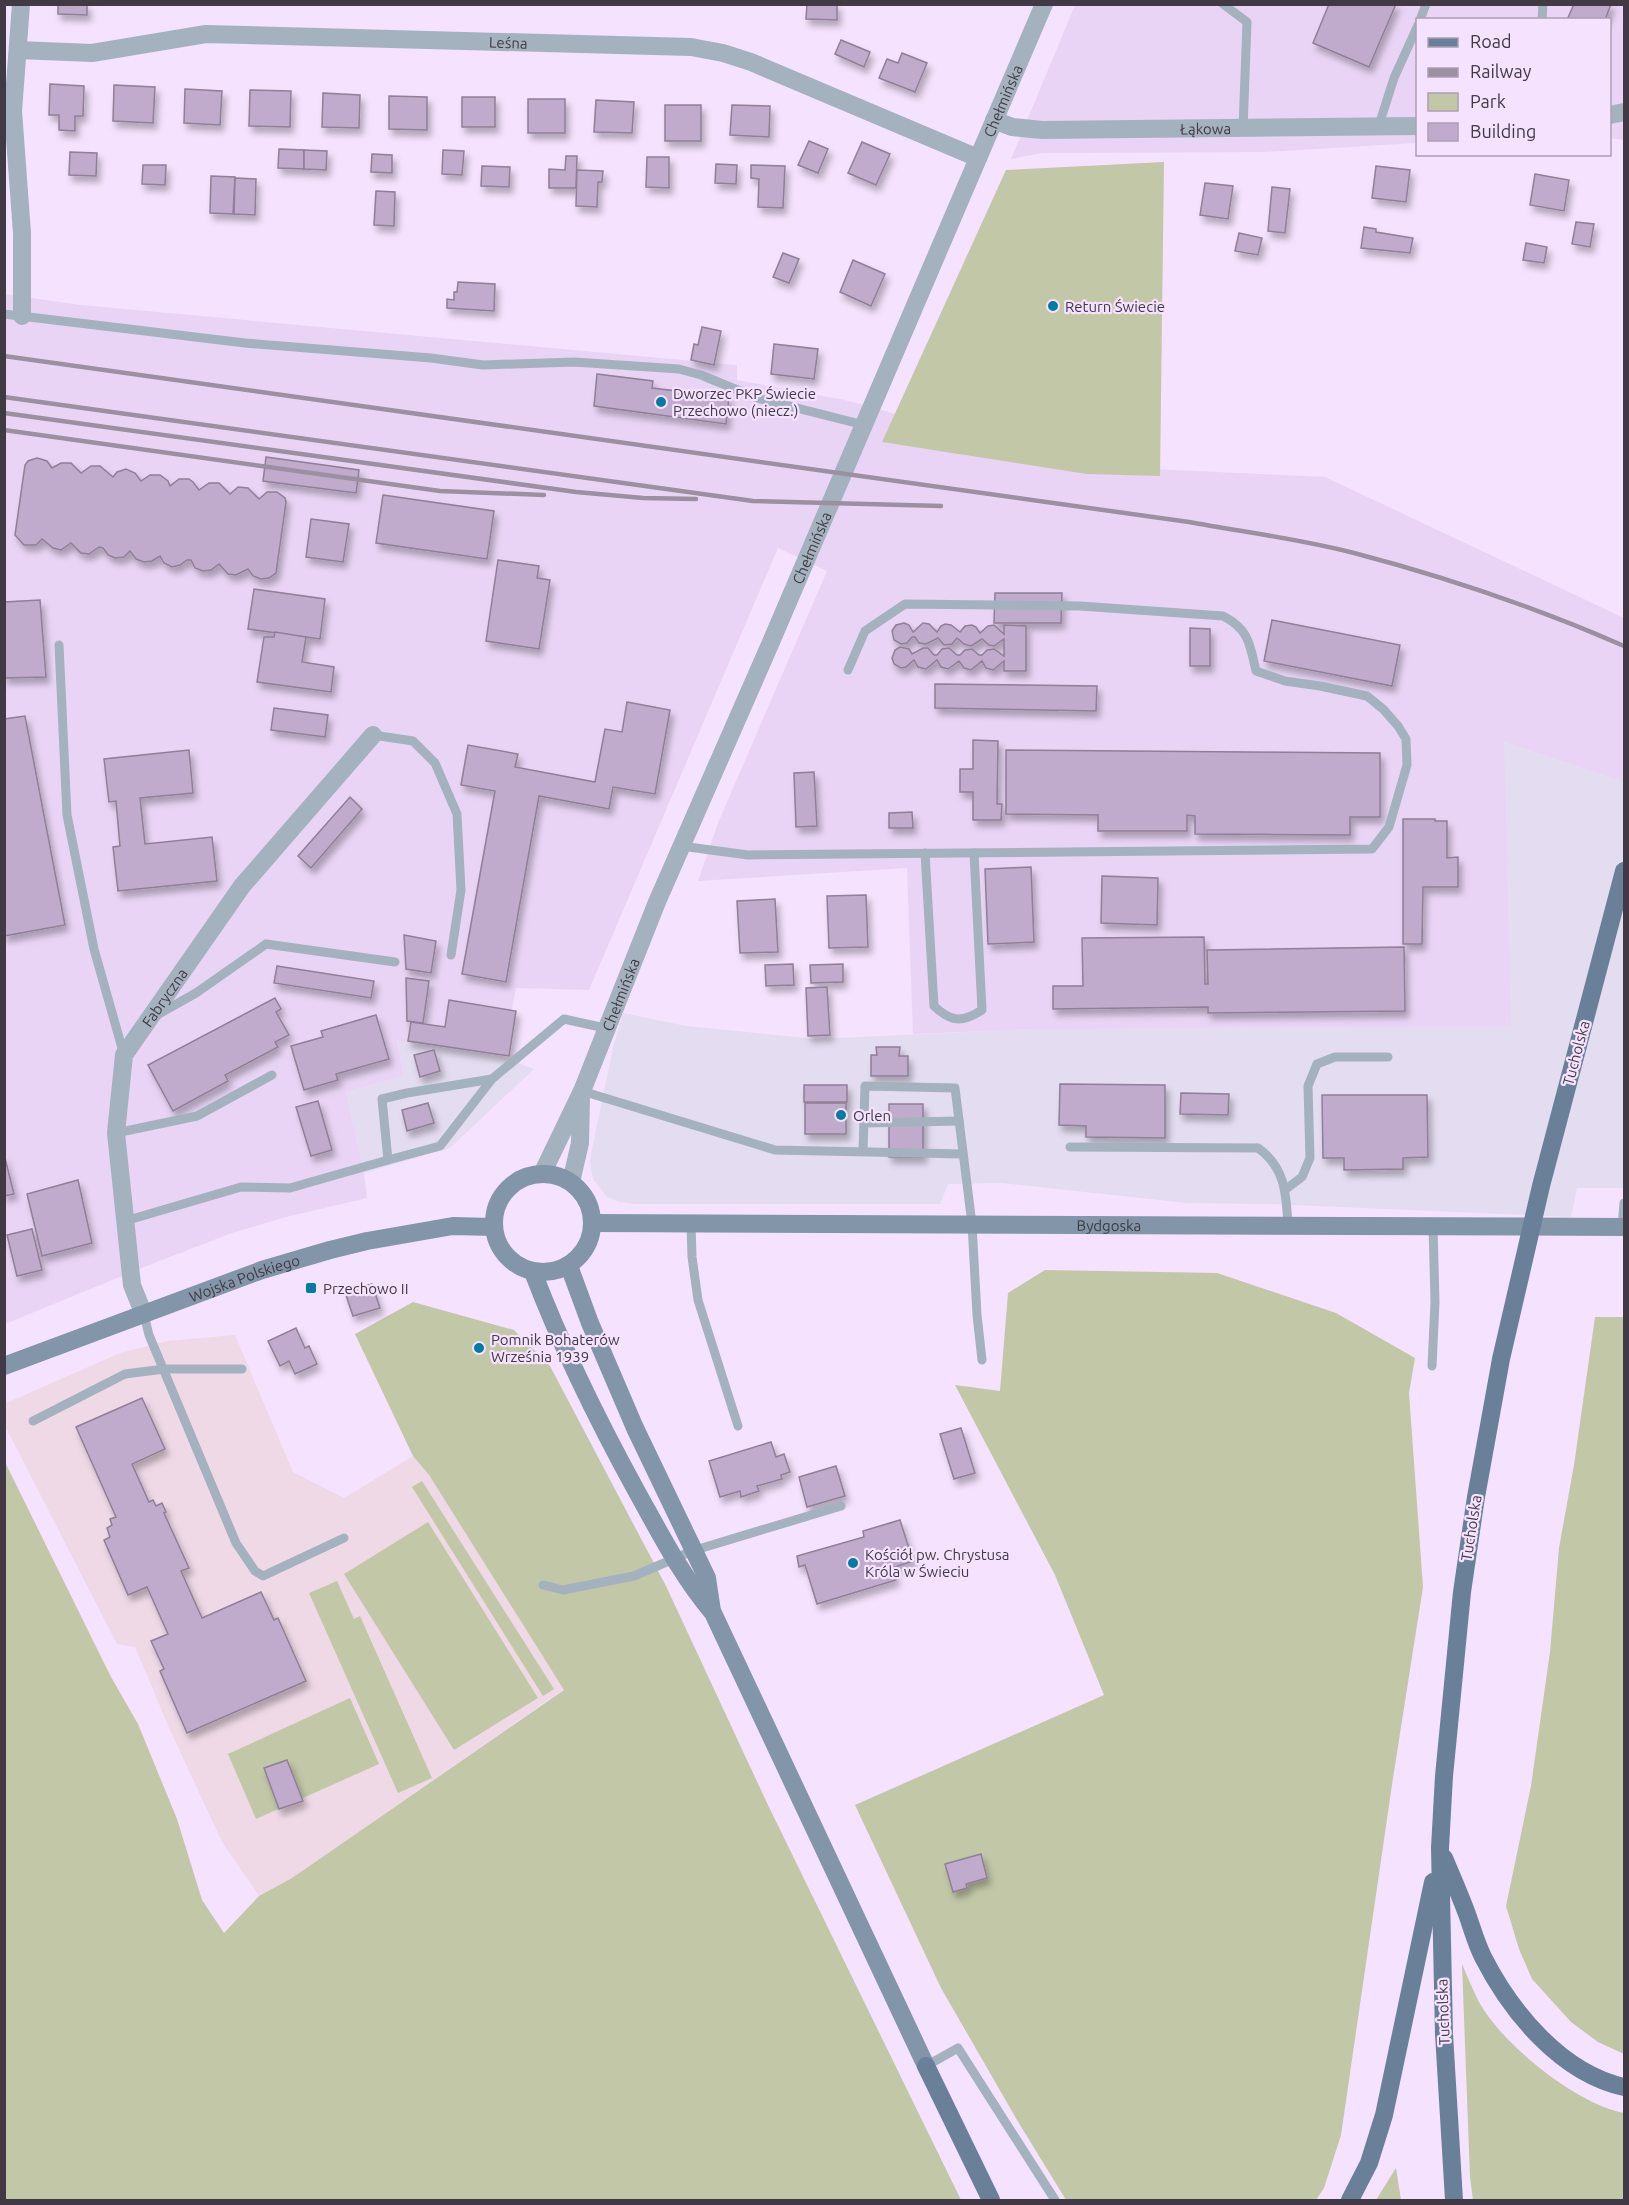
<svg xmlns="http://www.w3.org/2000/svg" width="1629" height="2205" font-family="Ubuntu,sans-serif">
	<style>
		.commercial { fill: #e4dcf1 }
		.built { fill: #e9d4f5 }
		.education { fill: #efd9e7 }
		.green { fill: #c2c7a8 }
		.building { fill: #c1abcd; stroke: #8f7f97; stroke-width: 1.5; filter: url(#shadow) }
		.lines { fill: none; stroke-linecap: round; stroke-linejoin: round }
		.lane { stroke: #a4b1bf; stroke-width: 9 }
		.street { stroke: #a4b1bf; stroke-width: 18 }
		.secondary { stroke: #8295a9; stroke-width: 18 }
		.primary { stroke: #6a8099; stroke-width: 18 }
		.rail { stroke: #9c8fa2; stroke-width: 4.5 }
		.poi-dot { fill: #047ba3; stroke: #f5e2fe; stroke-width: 2 }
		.labels { text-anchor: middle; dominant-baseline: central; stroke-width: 4.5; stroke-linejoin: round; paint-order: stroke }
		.street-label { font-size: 15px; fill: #413a44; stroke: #f5e2fe }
		.poi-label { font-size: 15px; fill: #413a44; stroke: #f5e2fe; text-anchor: start }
	</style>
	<defs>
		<filter id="shadow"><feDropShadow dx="3.5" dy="6" stdDeviation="3" flood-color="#0004"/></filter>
	</defs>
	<rect width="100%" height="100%" fill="#f5e2fe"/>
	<g class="commercial">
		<path d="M1504 742 1624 782V1188H1577L1571 1217 1268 1204 1187 1203 1001 1183 948 1184 940 1204H634L620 1202 607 1197 593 1179 590 1163 592 1149 613 1048 623 1013 686 1026 815 1039 1034 1029Z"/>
		<path d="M397 1039 503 1057 534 1069 450 1148 364 1173 346 1092 404 1076Z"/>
	</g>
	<g class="built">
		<path d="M1075 5H1624V140L1610 138V20H1418L1417 143 1265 152 1042 153 1011 159Z"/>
		<path d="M5 294 80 305 737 365V380L845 400 1084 466 1325 477 1624 618V782L1504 742 1511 1026 1034 1029 913 1034 907 868 698 881 718 823 827 571 778 548 589 990 516 988 503 1057 397 1040 404 1076 346 1092 364 1173 367 1198 286 1217 232 1233 144 1267 5 1324Z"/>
	</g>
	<path class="education" d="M235 1335 293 1472 344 1498 413 1456 429 1475 564 1689 292 1878 259 1896 222 1842 170 1730 135 1647 117 1644 5 1426 4 1404 120 1353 167 1341Z"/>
	<g class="green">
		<path d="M1164 162 1160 476 1087 474 882 442 1006 170Z"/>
		<path d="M1045 1270 1217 1273 1336 1313 1415 1358 1409 1393 1423 1587 1393 1778 1341 2135 1324 2188 1316 2200H1066L1017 2120 941 1988 855 1805 1104 1695 1055 1575 955 1385 1000 1391 1008 1293Z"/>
		<path d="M413 1302 514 1330 550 1366 666 1586 767 1803 961 2200H5L4 1460 111 1677 138 1724 177 1819 202 1900 224 1933 259 1896 292 1878 564 1690 429 1475 413 1456 355 1334Z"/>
		<path d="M1595 1317H1624V2054L1598 2042 1571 2022 1532 1979 1519 1949 1506 1906 1531 1786 1550 1652 1559 1548 1574 1465Z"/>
		<path d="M422 1481 554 1689 543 1696 412 1487Z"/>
		<path d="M428 1522 538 1698 454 1750 344 1574Z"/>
		<path d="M337 1581 354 1619 360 1616 432 1778 398 1793 309 1593Z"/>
		<path d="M350 1698 379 1764 256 1819 228 1754Z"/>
		<path d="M1462 1964C1467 1976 1473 1990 1479 2002 1503 2045 1576 2104 1624 2113V2200H1473L1470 2177Z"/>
		<path d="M1396 2168 1401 2200H1376Z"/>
	</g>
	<g class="building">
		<path d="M58 4H87V15L58 14Z"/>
		<path d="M807 4H837V20L806 19Z"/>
		<path d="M1329 4H1396L1369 67 1313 43Z"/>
		<path d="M1574 4H1611L1605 20H1567Z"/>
		<path d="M841 40 870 52 864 67 835 54Z"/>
		<path d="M902 53 927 63 915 92 879 78 887 59 898 63Z"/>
		<path d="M50 84 84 86 83 116H75V131L59 130V115H49Z"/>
		<path d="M114 85 155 87 153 123 113 121Z"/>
		<path d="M185 89 222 91 220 125 184 123Z"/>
		<path d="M250 90 291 91 290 127 249 126Z"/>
		<path d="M323 93 360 95 359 128 322 127Z"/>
		<path d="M389 96 427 97V130L389 129Z"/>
		<rect x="462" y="97" width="33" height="30"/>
		<rect x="528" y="99" width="37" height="34"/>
		<path d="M596 100 634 102 632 133 594 132Z"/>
		<rect x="665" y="105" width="36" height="36"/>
		<path d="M732 105 770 106 769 137 730 135Z"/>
		<path d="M809 141 828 149 818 173 798 165Z"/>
		<path d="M862 142 890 154 876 185 848 173Z"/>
		<path d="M279 149 304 150V169L278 168Z"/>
		<path d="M304 150 327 151 326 170 304 169Z"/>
		<path d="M443 150 464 151 462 175 442 174Z"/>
		<path d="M70 152 97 153 96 176 69 175Z"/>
		<path d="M372 154 392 155V173L371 172Z"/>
		<path d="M566 156H577L576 188H549V169L565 170Z"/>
		<path d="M647 157H669V188L646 187Z"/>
		<path d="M716 164 737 165 736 184 715 183Z"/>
		<path d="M143 165H166L165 185 142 184Z"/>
		<path d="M751 165 785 166 783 208 758 207 759 179 751 178Z"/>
		<path d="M482 166 510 167 509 187 481 186Z"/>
		<path d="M1376 166 1410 170 1406 202 1372 198Z"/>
		<path d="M577 170 603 171 602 182H598L597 207 576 206Z"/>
		<path d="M1535 174 1569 180 1564 211 1530 205Z"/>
		<path d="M211 176 235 177 233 214 210 213Z"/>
		<path d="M235 178 256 179 255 215 234 214Z"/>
		<path d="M1205 183 1233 186 1228 219 1200 215Z"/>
		<path d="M1272 187 1290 189 1285 233 1268 231Z"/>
		<path d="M376 191 395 192 394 226 374 225Z"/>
		<path d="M1576 222 1594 224 1590 247 1572 244Z"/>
		<path d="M1364 227 1376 229V232L1413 238 1410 253 1361 248Z"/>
		<path d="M1239 233 1262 238 1258 255 1235 251Z"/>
		<path d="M1526 243 1547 247 1544 263 1523 260Z"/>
		<path d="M783 253 799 259 789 283 773 277Z"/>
		<path d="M853 260 885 274 871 306 840 292Z"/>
		<path d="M458 282 495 284 494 311 447 308V299L454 300V292H457Z"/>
		<path d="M702 327 721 331 714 365 691 360 694 344 698 345Z"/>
		<path d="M774 344 818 349 814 379 771 374Z"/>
		<path d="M597 374 653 381 652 388 729 397 726 424 594 406Z"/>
		<path d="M266 457 359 470 356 493 263 481Z"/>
		<path d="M37 458 47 461 52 468 61 463H71L81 473 91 466H100L113 477 117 472 126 469 135 473 141 481 150 475H160L168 481 170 486 179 479H189L193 482 199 490 209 483H219L230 494 238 487 248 488 259 499 267 492H277L285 498 286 502 276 573 269 578 261 579 253 576 248 569 236 575 228 574 219 564 211 570 203 571 195 568 191 560H187L180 565 172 567 164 563 160 556 152 561 144 562 136 559 130 551 124 557 115 558 108 555 103 548 99 547 89 554 81 553 71 543 61 550 53 548 42 539 36 545H24L15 535 25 465 28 461Z"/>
		<path d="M383 495 494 511 487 559 376 543Z"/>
		<path d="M311 519 349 524 343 562 306 557Z"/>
		<path d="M498 560 539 566 537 578 550 580 539 649 486 641Z"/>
		<path d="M254 589 325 599 320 639 248 629Z"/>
		<path d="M995 593H1062L1061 623H994Z"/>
		<path d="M40 600 46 677 4 678V602Z"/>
		<path d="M1272 620 1400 645 1392 686 1264 661Z"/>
		<path d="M904 623 909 625 913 632 923 623 929 624 937 632 941 626 945 624 951 625 960 632 965 626 972 625 976 627 980 633 988 626 994 625 1004 634V625L1026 626V671H1004V661L993 670 986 668 982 661 971 670 964 668 959 661 948 669 941 667 937 660 926 669 918 667 914 660 906 667 901 668 894 664 892 658 895 650 900 647 909 649 912 654 923 648H928L934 655H937L942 649 949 648 957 655H960L965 650 972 649 979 655H982L987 650 994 649 1004 656V639L994 646 989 645 982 639 971 646 964 644 957 638 952 644 944 645 938 638 926 644 919 643 915 637H912L907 643 901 644 894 640 892 631 896 625Z"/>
		<path d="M1190 628 1210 629V666H1190Z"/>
		<path d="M275 632 306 637 302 662 334 667 331 692 257 682 264 637H274Z"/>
		<path d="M935 684 1097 686 1096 711 935 708Z"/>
		<path d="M627 702 670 710 655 794 613 787 609 809 539 796 506 982 462 974 495 791 461 785 468 745 518 754 515 767 595 782 605 729 622 732Z"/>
		<path d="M274 708 328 715 325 737 271 730Z"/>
		<path d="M25 716 65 925 4 936V719Z"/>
		<path d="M973 740 998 741 997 804H1002L1001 820H973V792H960V769H973Z"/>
		<path d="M189 750 193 793 140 798 145 844 212 837 217 881 118 891 113 847 120 846 116 801 109 802 104 759Z"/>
		<path d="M1006 750 1380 753V817H1350V835L1195 834V816L1187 815V831H1098V815L1006 814Z"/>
		<path d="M814 772 817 826 796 827 794 773Z"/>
		<path d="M350 797 362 809 311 868 298 856Z"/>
		<path d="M912 812 913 828H889V813Z"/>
		<path d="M1403 819H1435V821H1447V858L1458 857V887H1423L1422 944H1403Z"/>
		<path d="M1031 867 1034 942 988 944 985 869Z"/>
		<path d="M1102 876 1158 878 1157 925 1101 923Z"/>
		<path d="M866 895 868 947 829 948 827 896Z"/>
		<path d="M775 899 778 952 740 953 737 901Z"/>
		<path d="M404 935 436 941 431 973 406 969Z"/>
		<path d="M1204 937 1205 984H1208L1207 950 1404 947 1405 1011 1208 1013V1007L1053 1009V986H1083L1082 938Z"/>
		<path d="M793 964 794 985 766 986 765 965Z"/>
		<path d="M843 964V982L811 983 810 965Z"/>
		<path d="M277 966 374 981 371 998 274 983Z"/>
		<path d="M406 978 429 981 423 1023 407 1021Z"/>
		<path d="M827 987 830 1035 808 1036 806 988Z"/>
		<path d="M275 998 281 1009 276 1012 289 1035 275 1042 278 1047 225 1075 228 1081 173 1111 148 1065Z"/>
		<path d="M449 1000 516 1011 509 1056 408 1041 411 1022 445 1027Z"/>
		<path d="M376 1015 389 1059 336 1074 338 1080 304 1090 291 1046 323 1037 321 1031Z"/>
		<path d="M876 1047H900L899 1056H908V1076H871V1055H877Z"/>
		<path d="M434 1050 440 1071 420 1077 414 1055Z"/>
		<path d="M1060 1084 1165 1085V1138L1086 1137V1126L1059 1125Z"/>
		<rect x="804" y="1085" width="43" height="17"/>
		<path d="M1181 1093 1229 1094 1228 1115 1180 1114Z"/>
		<path d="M1322 1095H1427L1428 1157 1403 1158V1169L1344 1170V1158H1323Z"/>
		<path d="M318 1101 332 1150 311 1156 296 1107Z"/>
		<path d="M428 1103 434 1123 407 1131 402 1110Z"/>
		<rect x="805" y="1103" width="41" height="31"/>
		<rect x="889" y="1104" width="34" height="53"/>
		<path d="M4 1154 14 1194 4 1196Z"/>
		<path d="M78 1180 92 1243 42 1256 27 1194Z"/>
		<path d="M32 1229 42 1270 17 1276 7 1235Z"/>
		<path d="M372 1284 380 1308 353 1316 345 1292Z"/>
		<path d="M296 1328 305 1348 309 1346 317 1364 295 1374 289 1361 280 1366 268 1341Z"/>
		<path d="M142 1398 165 1449 132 1464 149 1502 153 1500 156 1506 162 1503 166 1512 164 1513 189 1568 181 1571 202 1618 261 1592 274 1620 278 1618 306 1681 187 1733 160 1671 164 1669 151 1641 168 1634 147 1587 128 1595 104 1540 110 1537 107 1528 112 1525 110 1519 116 1517 76 1427Z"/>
		<path d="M961 1428 975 1473 954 1479 940 1434Z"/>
		<path d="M771 1442 776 1457 784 1454 790 1472 781 1475 782 1479 757 1486 759 1491 741 1497 740 1491 720 1497 709 1461Z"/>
		<path d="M836 1466 845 1496 807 1507 799 1477Z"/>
		<path d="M900 1520 913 1561 892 1568 896 1580 817 1604 805 1565 799 1567 797 1556 864 1537 863 1531Z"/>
		<path d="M287 1760 303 1801 279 1809 264 1768Z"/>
		<path d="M981 1854 987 1878 966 1884 967 1888 953 1892 945 1864Z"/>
	</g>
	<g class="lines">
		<g class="lane">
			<path d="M1223 4 1247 22 1243 129"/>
			<path d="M1420 20 1426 4"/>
			<path d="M1542 20 1543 4"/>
			<path d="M1378 128 1394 78 1418 25"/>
			<path d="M4 314 245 343 431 358 483 365 574 362 679 369 701 375 757 398 864 425"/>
			<path d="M59 645 67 815 94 949 124 1055"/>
			<path d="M373 735 413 741 435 763 457 814 461 890 451 955"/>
			<path d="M681 846 748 855 1372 849 1389 827 1407 765 1406 739 1398 726 1383 709 1367 696 1320 686 1285 681 1256 671C1250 645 1249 629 1223 616L1080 606 905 604 865 631 848 670"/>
			<path d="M925 853 934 1006C951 1022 962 1023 982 1010L974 853"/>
			<path d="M157 1015 196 993 266 944 395 962"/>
			<path d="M492 1079 407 1093 382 1099 388 1160 440 1146 492 1079 564 1019 605 1028"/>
			<path d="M582 1091 775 1150 963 1154"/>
			<path d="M865 1123 959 1121"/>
			<path d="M116 1133 197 1116 272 1075"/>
			<path d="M1070 1147 1258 1148C1286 1168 1286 1195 1288 1225"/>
			<path d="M863 1151 865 1086 955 1088 972 1224 977 1315 982 1360"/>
			<path d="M1286 1189 1302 1177 1310 1158 1308 1086 1317 1064 1335 1057H1388"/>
			<path d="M125 1221 241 1187 290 1188 388 1160"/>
			<path d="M691 1224 692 1257 698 1300 738 1426"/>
			<path d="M1622 1227 1624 1203"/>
			<path d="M144 1315 149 1335 236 1543 255 1571 263 1576 344 1538"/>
			<path d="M1432 1366 1435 1302 1433 1226"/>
			<path d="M33 1421 125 1374 164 1369H242"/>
			<path d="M543 1585 563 1590 634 1576 692 1551 841 1506"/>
			<path d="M926 2066 958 2048 1055 2200"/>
		</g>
		<g class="street">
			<path d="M21 4 13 111 22 233V316"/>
			<path id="s1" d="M18 50 92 53 206 34 691 47 723 53 751 62 978 158"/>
			<path d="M1610 115 1624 112"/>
			<path id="s2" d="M994 120 1012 127 1042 130 1418 126"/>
			<path id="s3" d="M542 1174 582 1091 657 902 771 642 1044 4"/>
			<path d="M571 1182 580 1143 581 1098"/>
			<path id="s4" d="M144 1315 132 1285 116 1133 124 1055 242 886 373 735"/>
		</g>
		<g class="secondary">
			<circle cx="543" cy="1223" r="49"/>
			<path id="s5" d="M593 1223 1624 1227"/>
			<path d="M569 1266 590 1323 635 1428 707 1578 712 1611"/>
			<path d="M533 1272C562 1348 598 1421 637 1492 661 1535 681 1575 713 1613L926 2066"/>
			<path id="s6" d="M4 1366 262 1270 330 1250 367 1241 453 1226 494 1227"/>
		</g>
		<g class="primary">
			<path d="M1444 1858C1452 1877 1460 1895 1467 1914 1472 1928 1476 1943 1483 1957 1511 2012 1561 2073 1624 2087"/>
			<path d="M926 2066 991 2200"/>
			<path d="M1350 2200 1369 2163 1384 2115 1433 1882"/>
			<path d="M1454 2200 1444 2034 1440 1848 1444 1776 1462 1592 1476 1497 1501 1359 1541 1186 1624 871"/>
		</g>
		<g class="rail">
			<path d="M4 356 1189 522C1244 532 1300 539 1354 553 1446 577 1537 608 1624 646"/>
			<path d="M4 397 753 501 941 506"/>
			<path d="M4 413 576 492 643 498 696 499"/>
			<path d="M4 430 440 491 544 495"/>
		</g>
	</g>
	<g class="poi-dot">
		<circle cx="1053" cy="306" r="6"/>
		<circle cx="661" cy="402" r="6"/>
		<circle cx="841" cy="1115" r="6"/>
		<rect x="305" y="1282" width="12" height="12" rx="3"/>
		<circle cx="479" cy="1348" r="6"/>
		<circle cx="853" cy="1563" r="6"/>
	</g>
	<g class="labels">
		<g class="street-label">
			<text stroke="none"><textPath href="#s1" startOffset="492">Leśna</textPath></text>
			<text stroke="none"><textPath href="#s3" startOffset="1168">Chełmińska</textPath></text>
			<text stroke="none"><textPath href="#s2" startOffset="213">Łąkowa</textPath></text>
			<text stroke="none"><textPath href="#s3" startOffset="682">Chełmińska</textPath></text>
			<text stroke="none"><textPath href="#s3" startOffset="196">Chełmińska</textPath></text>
			<text stroke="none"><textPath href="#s4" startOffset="334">Fabryczna</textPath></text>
			<text transform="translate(1576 1053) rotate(-75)">Tucholska</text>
			<text stroke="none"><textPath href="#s5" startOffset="516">Bydgoska</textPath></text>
			<text stroke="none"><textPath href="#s6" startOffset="256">Wojska Polskiego</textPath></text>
			<text transform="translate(1471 1528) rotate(-81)">Tucholska</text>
			<text transform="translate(1443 2012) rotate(-92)">Tucholska</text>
		</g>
		<g class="poi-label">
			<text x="1065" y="306">Return Świecie</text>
			<text x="673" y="393">Dworzec PKP Świecie<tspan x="673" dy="17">Przechowo (niecz.)</tspan></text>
			<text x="853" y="1115">Orlen</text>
			<text x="323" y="1288">Przechowo II</text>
			<text x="491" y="1339">Pomnik Bohaterów<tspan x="491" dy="17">Września 1939</tspan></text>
			<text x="865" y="1554">Kościół pw. Chrystusa<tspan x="865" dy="17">Króla w Świeciu</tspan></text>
		</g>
	</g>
	<rect width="1629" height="2205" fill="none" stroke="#413a44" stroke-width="12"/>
	<rect x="1416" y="18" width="195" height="138" fill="#f5e2fe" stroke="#ad9fb4" stroke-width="1.5"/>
	<rect x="1428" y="38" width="30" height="9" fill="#6a8099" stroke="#ad9fb4" stroke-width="1.5"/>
	<text x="1470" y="48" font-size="18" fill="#413a44">Road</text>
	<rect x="1428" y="68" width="30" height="9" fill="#9c8fa2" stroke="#ad9fb4" stroke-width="1.5"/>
	<text x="1470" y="78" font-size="18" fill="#413a44">Railway</text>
	<rect x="1428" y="93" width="30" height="18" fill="#c2c7a8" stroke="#ad9fb4" stroke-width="1.5"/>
	<text x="1470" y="108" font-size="18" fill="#413a44">Park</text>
	<rect x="1428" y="123" width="30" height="18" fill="#c1abcd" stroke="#ad9fb4" stroke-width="1.5"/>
	<text x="1470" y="138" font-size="18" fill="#413a44">Building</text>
</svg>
